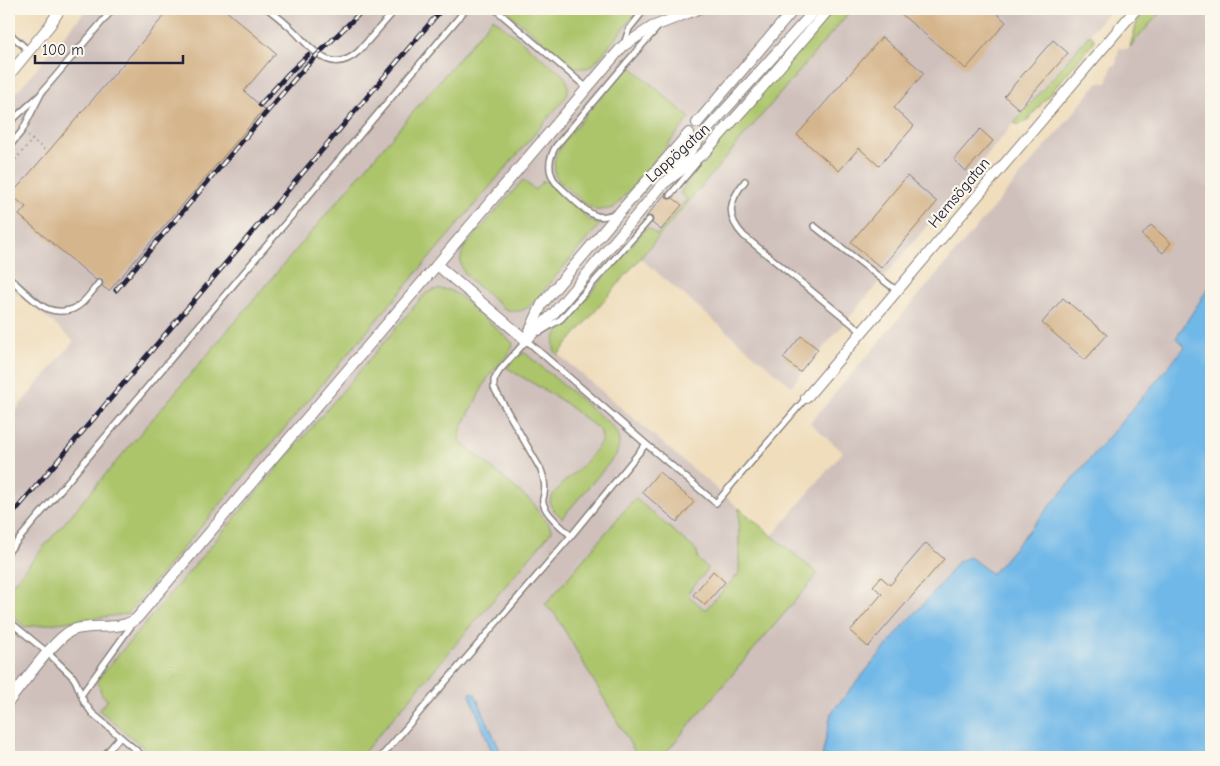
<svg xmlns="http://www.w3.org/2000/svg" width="1220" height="766" font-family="'Comic Neue',sans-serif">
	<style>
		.industrial { fill: #cfc0bb }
		.green { fill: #acc56b; stroke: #677453 }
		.water { fill: #70b8e8; stroke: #496d92 }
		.building { fill: #d5b58c }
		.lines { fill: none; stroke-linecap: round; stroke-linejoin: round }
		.lane-casing { stroke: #88807b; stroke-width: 8 }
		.street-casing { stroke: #88807b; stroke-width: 12 }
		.path { stroke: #88807b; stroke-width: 2; stroke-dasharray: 1 4; stroke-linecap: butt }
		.lane { stroke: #fff; stroke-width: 5 }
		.street { stroke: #fff; stroke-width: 10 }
		.rail-casing { stroke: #22223b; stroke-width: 5 }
		.rail { stroke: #fbf7ec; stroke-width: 3; stroke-dasharray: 9; stroke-linecap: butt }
		.labels { text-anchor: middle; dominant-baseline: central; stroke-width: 4.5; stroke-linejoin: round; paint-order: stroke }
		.street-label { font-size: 16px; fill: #22223b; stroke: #fbf7ec }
	</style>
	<rect width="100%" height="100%" fill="#fbf7ec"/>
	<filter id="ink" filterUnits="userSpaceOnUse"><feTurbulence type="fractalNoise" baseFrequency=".02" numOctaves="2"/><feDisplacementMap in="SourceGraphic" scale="10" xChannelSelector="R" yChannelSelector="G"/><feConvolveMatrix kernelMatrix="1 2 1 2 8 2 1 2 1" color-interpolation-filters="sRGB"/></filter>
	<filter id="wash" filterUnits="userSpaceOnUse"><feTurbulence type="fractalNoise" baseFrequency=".0096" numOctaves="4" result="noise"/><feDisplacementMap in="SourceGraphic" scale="20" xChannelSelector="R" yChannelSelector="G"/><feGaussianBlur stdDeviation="1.12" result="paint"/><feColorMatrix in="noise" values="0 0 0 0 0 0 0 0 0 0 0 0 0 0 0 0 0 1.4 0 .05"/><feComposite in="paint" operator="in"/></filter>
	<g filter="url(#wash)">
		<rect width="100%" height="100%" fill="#efddbb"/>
		<path class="industrial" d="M87 9H1111L791 386 640 258 558 354 772 536 843 452 810 423 1072 115 1098 82 1107 83 1112 66 1116 65 1118 52 1120 48 1128 49 1163 9H1211V284L1176 338 1185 346 992 575 970 557 937 589 904 625 832 713 822 757H9V418L74 341 9 286V101Z"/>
		<g class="green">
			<path d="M504 9H640L594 64C588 69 581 69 574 67Z"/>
			<path d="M833 9H852L558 355C550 347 554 338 560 329L647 227 657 235 687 199 680 193C727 129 781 69 833 9Z"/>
			<path d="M1148 9H1163L1130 47 1137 22Z"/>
			<path d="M493 18 563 75C569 82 570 88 566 97L127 614 25 627 9 613V588Z"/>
			<path d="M1090 34 1094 39 1093 43 1027 121 1019 125 1014 123Z"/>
			<path d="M629 65 690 118 614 208 601 210H596L588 206 560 182 555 175 554 162 557 153 566 138Z"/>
			<path d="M523 180 535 190 543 181 549 182 568 198 589 220 595 223 600 224 533 303C524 312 513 314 502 307 495 300 487 294 480 288 466 276 455 268 464 248Z"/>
			<path d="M439 289 449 290 458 295 513 343 512 348 508 355 492 372 486 381 461 429 460 441 534 504 536 509 548 523 552 531 360 757H155L99 710 108 700 102 695 97 680 425 294 433 290Z"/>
			<path d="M525 353 612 426C620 437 621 442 616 455L562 518 551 507 550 501 553 495 561 485 581 467 600 444 602 438 601 431 561 400 507 368 516 357Z"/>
			<path d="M635 498 697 551 698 559 708 569 687 594 705 610 739 573V508L818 574 662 757H638L555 614 545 605Z"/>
		</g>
		<g class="water">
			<path d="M1211 284V757H822L831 713 904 625 937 589 958 561 970 557 992 574 1185 347 1176 338Z"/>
			<path d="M471 692 475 694 503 757H494L470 695Z"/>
		</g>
		<g id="blocks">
			<g class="building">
				<path d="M170 9H224L276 53 244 91 264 109 109 291 102 286 103 283 102 280 99 279 96 280 19 215 26 207 11 195Z"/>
				<path d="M895 9H992L1006 22 966 69Z"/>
				<path d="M882 37 924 73 894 108 914 126 879 166 859 148 839 171 797 135Z"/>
				<path d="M1053 40 1068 53 1019 109 1004 96Z"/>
				<path d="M980 129 993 141 966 171 954 159Z"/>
				<path d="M907 176 937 202 881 268 851 242Z"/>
				<path d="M666 193V196L668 199H671L673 198 682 205 661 230 652 223 653 220 652 217 649 216 646 217Z"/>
				<path d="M1151 225 1171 243 1163 253 1142 235Z"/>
				<path d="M1063 298 1107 335 1085 360 1042 323Z"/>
				<path d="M801 336 818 349 800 372 783 358Z"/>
				<path d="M659 472 694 502 677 522 642 492Z"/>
				<path d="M926 543 944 559 868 647 850 631 882 594 873 586 881 577 890 585Z"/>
				<path d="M713 571 725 582 705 605 693 595Z"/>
			</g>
		</g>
	</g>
	<g filter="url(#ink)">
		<use href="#blocks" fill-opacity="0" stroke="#88807b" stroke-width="1"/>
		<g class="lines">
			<g class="lane-casing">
				<g id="lane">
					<path d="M268 9C277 16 287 24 295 32 314 51 332 76 359 51L396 9"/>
					<path d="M495 9 587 88"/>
					<path d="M671 9 672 19"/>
					<path d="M9 33 29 51"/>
					<path d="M624 44 629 29 645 9"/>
					<path d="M9 123 40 95"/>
					<path d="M9 147 22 131 42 92 113 9"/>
					<path d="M745 181C729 201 725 216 744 236L862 332"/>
					<path d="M670 195 697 163"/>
					<path d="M616 213C610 215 603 218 597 216 586 214 565 191 556 183 547 171 548 159 556 146L626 63 659 26"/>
					<path d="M814 226 896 290"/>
					<path d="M9 277C17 285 39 306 48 309 55 312 68 312 75 308 85 303 92 291 99 283"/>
					<path d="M540 332 561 319 649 220"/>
					<path d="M526 340 646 444 716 503 806 398"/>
					<path d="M527 340 500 370 494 380V388L541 470C544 478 546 485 544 494 544 497 542 499 543 502 544 513 563 528 571 536"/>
					<path d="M9 551 466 9"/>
					<path d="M9 621 48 653 73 677 76 682 84 702 92 713 144 757"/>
					<path d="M82 694 134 622"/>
					<path d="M103 757 120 737"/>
					<path d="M381 757 571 536 646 444"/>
				</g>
			</g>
			<g class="street-casing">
				<g id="street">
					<path d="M9 75 50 25 60 9"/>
					<path d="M697 123 794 9"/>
					<path d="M706 131 816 9"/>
					<path d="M673 172 698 141"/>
					<path d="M437 265 526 340"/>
					<path d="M528 335 542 304 619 213 689 133"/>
					<path d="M526 340 554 313 663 184 705 152 747 105 829 9"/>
					<path d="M806 398 1136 9"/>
					<path d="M9 701C22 685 56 636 73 630 92 623 121 632 137 618L616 54 623 46 652 27 698 9"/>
				</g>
			</g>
			<g class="path">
				<path d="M28 136 47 152"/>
				<path d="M9 167 32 140"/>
				<path d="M9 169 15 174 9 181"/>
				<path d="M9 201 10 202 14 197"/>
			</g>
			<use href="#lane" class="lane"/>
			<use href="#street" class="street"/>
			<g class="rail-casing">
				<g id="rail">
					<path d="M260 105 289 73 308 55"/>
					<path d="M116 290 299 74 318 54 364 9"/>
					<path d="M9 518 442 9"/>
				</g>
			</g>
			<use href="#rail" class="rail"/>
		</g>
	</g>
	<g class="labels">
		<g class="street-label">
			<text transform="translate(678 153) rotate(-42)">Lappögatan</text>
			<text transform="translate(959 193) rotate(-50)">Hemsögatan</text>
		</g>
	</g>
	<rect width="1220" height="766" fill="none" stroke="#fbf7ec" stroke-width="30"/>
	<path d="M35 55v8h148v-8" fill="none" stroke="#22223b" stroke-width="2.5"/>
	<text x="42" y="55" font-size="15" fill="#22223b" stroke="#fbf7ec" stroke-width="4" paint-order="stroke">100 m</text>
</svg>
